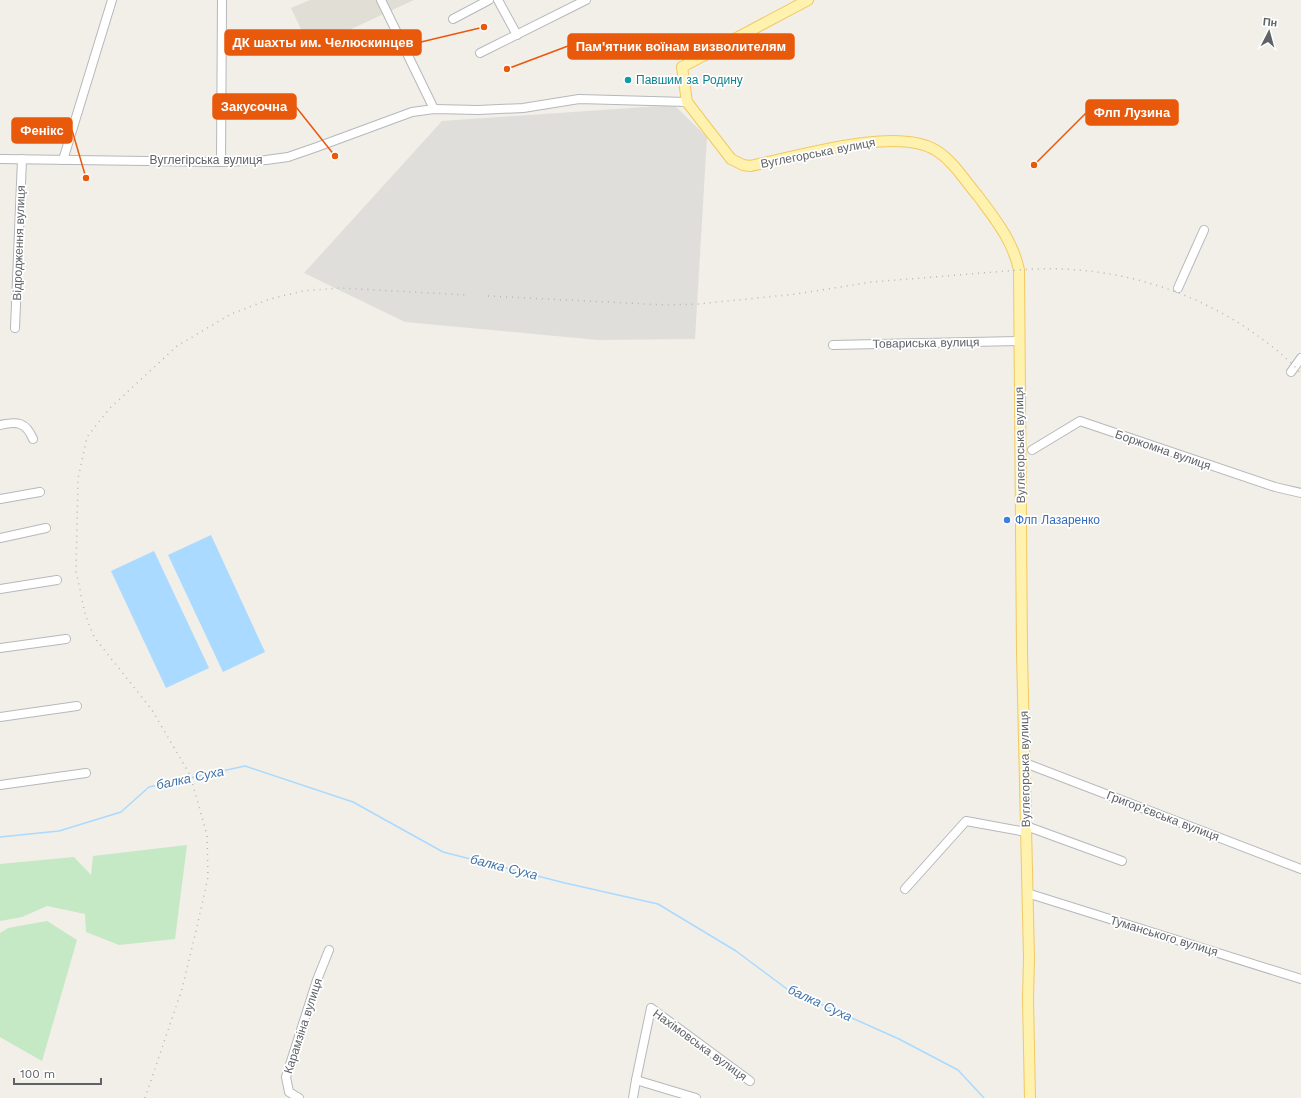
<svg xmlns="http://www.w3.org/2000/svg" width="1301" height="1098" font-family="'Work Sans',sans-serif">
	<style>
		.industrial { fill: #e0deda }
		.education { fill: #e1ded6 }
		.green { fill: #c5e8c5 }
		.water { fill: #aadaff }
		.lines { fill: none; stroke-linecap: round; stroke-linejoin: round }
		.stream { stroke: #aadaff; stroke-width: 1.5 }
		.minor-casing { stroke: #b5b8bc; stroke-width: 10 }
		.major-casing { stroke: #f2c960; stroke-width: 12 }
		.minor { stroke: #fff; stroke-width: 8 }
		.major { stroke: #fff2af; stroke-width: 10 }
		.rail { stroke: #b6b7b8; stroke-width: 1.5; stroke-dasharray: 1 5; stroke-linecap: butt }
		.culture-dot { fill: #0f9aa8; stroke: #fff; stroke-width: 1.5 }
		.shop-dot { fill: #3f7fe0; stroke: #fff; stroke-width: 1.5 }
		.labels { text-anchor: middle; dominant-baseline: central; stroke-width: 3.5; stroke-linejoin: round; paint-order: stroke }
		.culture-label { font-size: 12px; fill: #0d838f; stroke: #fff; text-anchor: start }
		.street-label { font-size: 12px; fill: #5f6368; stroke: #fff }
		.shop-label { font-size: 12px; fill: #366cbe; stroke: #fff; text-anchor: start }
		.water-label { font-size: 13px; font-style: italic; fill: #4174aa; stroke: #fff }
		.leader { fill: none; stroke: #e8590c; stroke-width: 1.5 }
		.callout-dot { fill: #e8590c; stroke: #fff; stroke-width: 1.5 }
		.callout { fill: #e8590c; stroke: #e8590c; stroke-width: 1.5 }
		.callout-label { font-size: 13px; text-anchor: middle; font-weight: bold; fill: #fff }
	</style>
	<rect width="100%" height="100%" fill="#f1efe8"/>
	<path class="industrial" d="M674 105 707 137 695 339 598 340 405 322 304 273 442 121Z"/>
	<path class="education" d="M310 0H414L310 48 291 8Z"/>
	<g class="green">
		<path d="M187 845 175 939 119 945 86 932 85 914 47 906 22 917 0 921V864L74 857 91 875 93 856Z"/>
		<path d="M47 921 77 940 42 1061 0 1037V933L8 928Z"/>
	</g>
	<g class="water">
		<path d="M211 535 265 652 223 672 168 555Z"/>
		<path d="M154 551 209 668 166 688 111 571Z"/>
	</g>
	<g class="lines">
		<path class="stream" d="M0 837 59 831 121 812 149 787 245 766 353 802 443 852 565 883 658 904 736 951 787 989 899 1039 958 1070 984 1098"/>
		<g class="minor-casing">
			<g id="minor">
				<path d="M381 0 434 109"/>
				<path d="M498 0 517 35"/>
				<path d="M453 19 489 0"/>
				<path d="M480 53 586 0"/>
				<path d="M0 159 221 162 266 160 288 157 317 147 412 112 434 109 478 110 523 108 579 99 687 102"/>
				<path d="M63 160 112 0"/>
				<path d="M221 162 222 0"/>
				<path d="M1178 288 1204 230"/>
				<path d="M15 328 22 159"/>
				<path d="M833 345 1019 341"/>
				<path d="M1291 372 1301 358"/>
				<path d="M0 425C17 421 26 422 33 439"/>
				<path d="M1032 450 1080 421 1275 487 1301 493"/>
				<path d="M0 499 40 492"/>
				<path d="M0 538 46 528"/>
				<path d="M0 589 57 580"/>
				<path d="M0 648 66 639"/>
				<path d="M0 717 77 706"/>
				<path d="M1025 763 1301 869"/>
				<path d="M0 785 86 773"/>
				<path d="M1026 826 1122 861"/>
				<path d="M905 889 966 821 1026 832"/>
				<path d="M1027 893 1301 979"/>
				<path d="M636 1080 651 1008 750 1081"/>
				<path d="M299 1098 289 1092 286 1077 317 980 329 950"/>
				<path d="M633 1098 636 1080 696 1098"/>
			</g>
		</g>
		<g class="major-casing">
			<path id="major" d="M808 0 682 67 687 102 731 159 743 165 750 166C796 157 897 125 937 151 954 162 965 181 978 196 995 219 1013 241 1019 270L1022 652 1029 958 1028 999 1030 1098"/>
		</g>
		<use href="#minor" class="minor"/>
		<use href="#major" class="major"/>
		<g class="rail">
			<path d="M488 296 666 305 698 304 796 294 872 282 1019 270C1103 263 1189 286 1258 336 1273 347 1289 359 1301 374"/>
			<path d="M145 1098 182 989 197 927 208 877 207 835 190 775 152 710 94 637 85 614 76 571 78 479 87 437 109 409 177 346 231 314 270 299 303 291 339 288 466 295"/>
		</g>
	</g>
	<circle class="culture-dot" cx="628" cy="80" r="4"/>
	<circle class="shop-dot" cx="1007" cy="520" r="4"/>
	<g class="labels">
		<g class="culture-label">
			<text x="636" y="80">Павшим за Родину</text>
		</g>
		<g class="street-label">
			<text transform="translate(818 153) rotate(-11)">Вуглегорська вулиця</text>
			<text x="206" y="160">Вуглегірська вулиця</text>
			<text transform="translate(19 243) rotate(-88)">Відродження вулиця</text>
			<text transform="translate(926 343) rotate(-1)">Товариська вулиця</text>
			<text transform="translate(1020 445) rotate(-91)">Вуглегорська вулиця</text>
			<text transform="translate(1163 450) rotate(19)">Боржомна вулиця</text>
			<text transform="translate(1025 769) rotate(-91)">Вуглегорська вулиця</text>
			<text transform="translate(1163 816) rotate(21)">Григор’євська вулиця</text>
			<text transform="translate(1164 936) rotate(17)">Туманського вулиця</text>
			<text transform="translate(303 1026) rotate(-72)">Карамзіна вулиця</text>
			<text transform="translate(700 1045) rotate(36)">Нахімовська вулиця</text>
		</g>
		<g class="shop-label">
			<text x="1015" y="520">Флп Лазаренко</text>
		</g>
		<g class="water-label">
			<text transform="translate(190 778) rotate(-12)">балка Суха</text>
			<text transform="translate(504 867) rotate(14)">балка Суха</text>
			<text transform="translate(820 1003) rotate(25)">балка Суха</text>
		</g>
	</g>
	<path class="leader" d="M484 27L421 42M507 69L568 46M335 156L296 107M1034 165L1086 113M86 178L72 130"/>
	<g class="callout-dot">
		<circle cx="484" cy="27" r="4"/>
		<circle cx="507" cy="69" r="4"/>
		<circle cx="335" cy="156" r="4"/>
		<circle cx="1034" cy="165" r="4"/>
		<circle cx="86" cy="178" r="4"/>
	</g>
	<g class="callout">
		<rect x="225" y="30" width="196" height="25" rx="4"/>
		<rect x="568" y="34" width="226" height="25" rx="4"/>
		<rect x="213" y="94" width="83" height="25" rx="4"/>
		<rect x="1086" y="100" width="92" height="25" rx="4"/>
		<rect x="12" y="118" width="60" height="25" rx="4"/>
	</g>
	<g class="callout-label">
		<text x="323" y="47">ДК шахты им. Челюскинцев</text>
		<text x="681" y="51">Пам'ятник воїнам визволителям</text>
		<text x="254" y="111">Закусочна</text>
		<text x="1132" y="117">Флп Лузина</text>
		<text x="42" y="135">Фенікс</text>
	</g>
	<g transform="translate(1269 32) rotate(6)" stroke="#ffffff" stroke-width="3" paint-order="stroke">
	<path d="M0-3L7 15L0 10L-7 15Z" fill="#5f6368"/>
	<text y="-6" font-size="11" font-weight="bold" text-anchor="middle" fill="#5f6368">Пн</text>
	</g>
	<path d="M14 1078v6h87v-6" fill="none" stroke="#5f6368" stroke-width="2"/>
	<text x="20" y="1078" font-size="12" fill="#5f6368" stroke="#ffffff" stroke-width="3" paint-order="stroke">100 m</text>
</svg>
